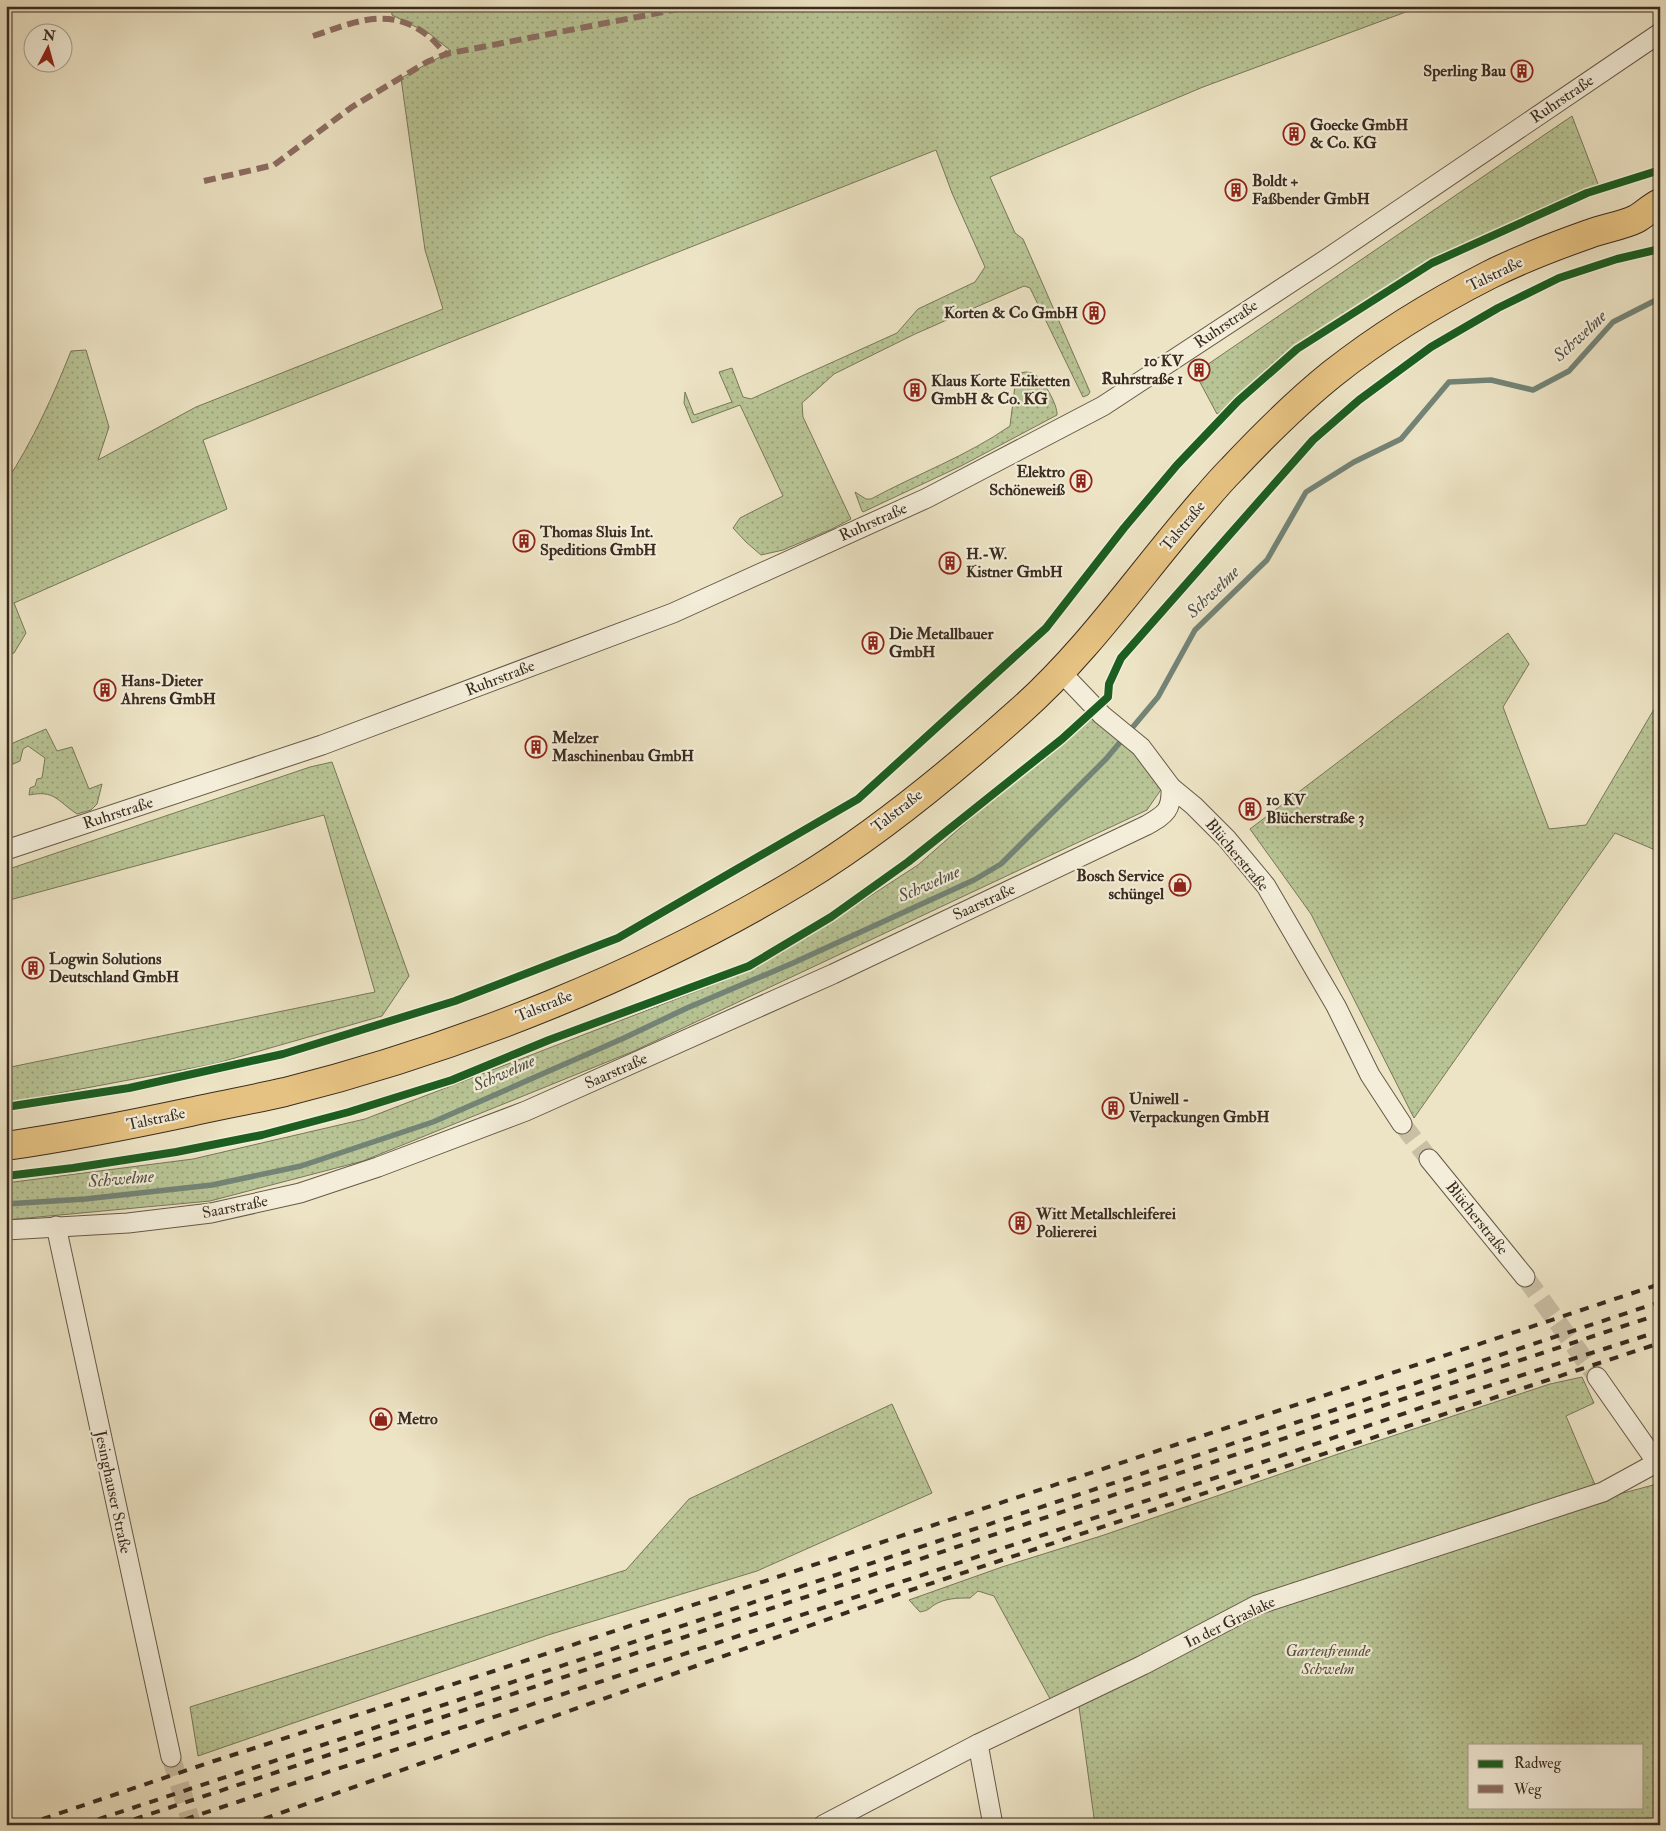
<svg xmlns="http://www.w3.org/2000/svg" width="1666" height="1831" font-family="'IM FELL Double Pica',serif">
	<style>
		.grass { fill: url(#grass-dots); stroke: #78785a; fill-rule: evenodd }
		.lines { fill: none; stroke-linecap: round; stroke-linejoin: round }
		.stream { stroke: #738477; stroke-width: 5.5 }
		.street-tunnel { stroke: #c9bfa4; stroke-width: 19; stroke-dasharray: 19 9; stroke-linecap: butt }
		.street-casing { stroke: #665948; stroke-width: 21 }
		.primary-casing { stroke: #392b1f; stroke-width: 30 }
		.street { stroke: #f3edd9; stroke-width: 19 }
		.primary { stroke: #e6c282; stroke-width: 28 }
		.rail { stroke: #392b1f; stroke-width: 4; stroke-dasharray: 9 9; stroke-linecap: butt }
		.quiet { stroke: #8d6e63; stroke-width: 6; stroke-dasharray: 12 6; stroke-linecap: butt }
		.cycleway-casing { stroke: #f3edd9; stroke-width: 11 }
		.cycleway { stroke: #1b5e20; stroke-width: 8 }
		.labels { text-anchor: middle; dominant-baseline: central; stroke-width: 4.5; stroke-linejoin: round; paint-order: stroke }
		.poi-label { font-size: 16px; font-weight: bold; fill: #392b1f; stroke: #f3edd9; text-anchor: start }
		.street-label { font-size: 16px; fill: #392b1f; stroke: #f3edd9 }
		.park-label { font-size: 16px; font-style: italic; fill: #59513c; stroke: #f3edd9 }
		.water-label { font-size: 18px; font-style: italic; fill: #515044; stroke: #f3edd9 }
	</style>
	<defs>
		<pattern id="grass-dots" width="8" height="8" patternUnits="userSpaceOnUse" patternTransform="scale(1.25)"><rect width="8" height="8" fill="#b8c495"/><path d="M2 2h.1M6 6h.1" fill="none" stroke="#979f79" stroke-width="1.8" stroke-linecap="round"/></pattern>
	</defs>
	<rect width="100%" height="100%" fill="#ede4c5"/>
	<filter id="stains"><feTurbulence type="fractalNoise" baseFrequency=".004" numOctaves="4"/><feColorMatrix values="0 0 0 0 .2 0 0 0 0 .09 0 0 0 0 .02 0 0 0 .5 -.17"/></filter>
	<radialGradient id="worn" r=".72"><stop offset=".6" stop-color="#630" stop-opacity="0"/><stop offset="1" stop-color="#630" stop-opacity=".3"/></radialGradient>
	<g class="grass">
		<path d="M391 6H1422L1203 87 990 177 1015 233 1023 239 1090 392 1088 395 1083 397 1030 288 1024 286 915 334 834 374 802 403 803 417 851 519 832 529 783 550 761 555 746 542 733 528 740 518 783 496 740 405 692 423 684 403 685 392 694 415 732 402 719 372 732 368 743 397 751 399 897 333 918 309 975 282 985 267 952 193 936 150 203 440 227 509 14 603 26 633 14 653 6 656V482C33 441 53 396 71 351L86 350 109 427 98 460 196 407 443 309 425 250 401 78 451 51 430 34 392 15Z"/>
		<path d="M1572 116 1598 184 1429 262 1374 300 1296 347 1229 407 1217 414 1195 373Z"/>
		<path d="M1026 372C1027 372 1033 373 1034 374 1043 379 1058 405 1057 415L961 466 863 512 862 511 855 492 866 499H871C917 474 967 456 1010 426L1016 377 1019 373Z"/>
		<path d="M1508 633 1529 664 1503 707 1549 829 1586 825 1660 699V852L1615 833 1414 1118 1311 914 1250 829Z"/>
		<path d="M1094 710 1171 775 1147 810 634 1051 363 1161 210 1201 6 1220V1183L193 1159 365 1119 749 971 810 935 918 865Z"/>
		<path d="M46 729 57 751 72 747 89 789 102 784 97 804 91 810 77 814C56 800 55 790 29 795L30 788 35 786 37 779 42 778 45 758 28 746 23 749 20 761 6 767V746Z"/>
		<path d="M332 762 409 976 382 1016 214 1064 6 1103V1068L375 992 324 815 6 901V870L310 767Z"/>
		<path d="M1582 1377 1594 1403 1566 1416 1601 1499 1657 1484 1660 1487V1825H1095L1077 1692 1054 1706 994 1596 978 1591 970 1598C958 1598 945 1598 934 1605 927 1610 929 1610 920 1612L909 1600 1002 1567 1104 1535 1344 1452 1550 1384ZM1470 1745H1642V1807H1470Z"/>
		<path d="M892 1404 932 1493 757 1571 548 1635 198 1756 190 1707 626 1570 689 1499Z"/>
	</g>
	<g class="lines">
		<path class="stream" d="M6 1204 85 1199 212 1185 301 1166 433 1122 624 1038 687 1008 793 963 974 880 1001 864 1106 759 1158 697 1195 630 1267 560 1306 492 1354 462 1401 439 1449 382 1491 380 1533 390 1569 371 1613 322 1660 298"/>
		<g class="street-tunnel">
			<path d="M1402 1124 1429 1159"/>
			<path d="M1525 1277 1597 1377"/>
			<path d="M171 1757 192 1825"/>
		</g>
		<g class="street-casing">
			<g id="street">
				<path d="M1060 671 1102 715 1141 747 1171 787 1194 806 1227 839 1266 886 1336 1006 1370 1075 1402 1124"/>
				<path d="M6 850 322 745 673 613 927 498 1103 406 1328 258 1660 33"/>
				<path d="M1429 1159 1525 1277"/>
				<path d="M56 1226 171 1757"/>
				<path d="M6 1230 128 1223 211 1213 300 1193 378 1167 526 1111 833 974 1147 825C1166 814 1172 810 1171 787"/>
				<path d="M1597 1377 1660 1467"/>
				<path d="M978 1744 993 1825"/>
				<path d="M823 1825 978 1744 1143 1665 1257 1605 1603 1492 1656 1463"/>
			</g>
		</g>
		<g class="primary-casing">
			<path id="primary" d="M6 1146C68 1137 129 1125 190 1112 222 1105 254 1099 285 1092 461 1048 647 973 801 880 877 834 953 771 1019 712 1085 654 1136 580 1193 513 1206 498 1218 483 1232 469 1263 436 1296 403 1332 374 1380 336 1434 303 1489 275 1521 259 1555 246 1589 234 1604 228 1622 226 1636 219 1644 215 1651 207 1660 203"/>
		</g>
		<use href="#street" class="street"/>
		<use href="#primary" class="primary"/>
		<g class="rail">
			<path d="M25 1825 211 1762 494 1671 1660 1284"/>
			<path d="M81 1825 1660 1302"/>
			<path d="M117 1825 1660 1314"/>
			<path d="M168 1825 1260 1463 1423 1407 1660 1331"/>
			<path d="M247 1825 902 1593 1660 1343"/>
		</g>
		<g class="quiet">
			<path d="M313 36C353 23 388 5 427 35 434 40 440 48 446 54"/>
			<path d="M204 181 274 165 352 107 427 62 446 54 694 6"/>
		</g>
		<g class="cycleway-casing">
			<g id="cycleway">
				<path d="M6 1107 129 1088 283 1054 455 1001 618 938 858 799 1046 628 1124 528 1177 465 1238 401 1297 349 1432 263 1587 193 1660 170"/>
				<path d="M6 1176 73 1168 176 1152 262 1135 349 1112 452 1080 549 1040 749 966 831 917 908 862 1062 739 1108 697 1109 684 1121 658 1313 440 1359 400 1431 347 1498 308 1559 278 1617 259 1660 249"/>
			</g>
		</g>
		<use href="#cycleway" class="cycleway"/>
	</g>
	<defs>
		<g id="building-ring" transform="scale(1.125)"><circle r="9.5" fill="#f3edd9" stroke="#8f2418" stroke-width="1.5"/><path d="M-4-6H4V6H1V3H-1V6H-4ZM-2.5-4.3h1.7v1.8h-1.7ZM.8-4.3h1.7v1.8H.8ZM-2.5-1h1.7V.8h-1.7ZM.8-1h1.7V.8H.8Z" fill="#8f2418"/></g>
		<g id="shop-ring" transform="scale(1.125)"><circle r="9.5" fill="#f3edd9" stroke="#8f2418" stroke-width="1.5"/><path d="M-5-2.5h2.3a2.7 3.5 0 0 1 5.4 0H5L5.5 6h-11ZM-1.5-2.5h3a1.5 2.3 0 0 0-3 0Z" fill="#8f2418"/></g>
	</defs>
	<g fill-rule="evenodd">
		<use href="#building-ring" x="1522" y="71"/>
		<use href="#building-ring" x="1294" y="134"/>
		<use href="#building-ring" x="1236" y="190"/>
		<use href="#building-ring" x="1094" y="313"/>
		<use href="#building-ring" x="1199" y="370"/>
		<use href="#building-ring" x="915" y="390"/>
		<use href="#building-ring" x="1081" y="481"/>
		<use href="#building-ring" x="524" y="541"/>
		<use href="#building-ring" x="950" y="563"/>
		<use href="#building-ring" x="873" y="643"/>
		<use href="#building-ring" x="105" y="690"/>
		<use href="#building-ring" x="536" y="747"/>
		<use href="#building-ring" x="1250" y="809"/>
		<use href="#shop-ring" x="1180" y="885"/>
		<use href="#building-ring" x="33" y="968"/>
		<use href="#building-ring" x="1113" y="1108"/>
		<use href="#building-ring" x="1020" y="1223"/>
		<use href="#shop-ring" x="381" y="1419"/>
	</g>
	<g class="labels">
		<g class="poi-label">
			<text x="1506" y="71" text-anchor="end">Sperling Bau</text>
			<text x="1310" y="125">Goecke GmbH<tspan x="1310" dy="18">&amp; Co. KG</tspan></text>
			<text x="1252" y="181">Boldt +<tspan x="1252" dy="18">Faßbender GmbH</tspan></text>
			<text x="1078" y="313" text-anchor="end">Korten &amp; Co GmbH</text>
			<text x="1183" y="361" text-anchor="end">10 KV<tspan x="1183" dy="18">Ruhrstraße 1</tspan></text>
			<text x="931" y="381">Klaus Korte Etiketten<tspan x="931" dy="18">GmbH &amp; Co. KG</tspan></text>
			<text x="1065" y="472" text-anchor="end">Elektro<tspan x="1065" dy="18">Schöneweiß</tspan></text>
			<text x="540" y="532">Thomas Sluis Int.<tspan x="540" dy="18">Speditions GmbH</tspan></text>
			<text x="966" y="554">H.-W.<tspan x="966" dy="18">Kistner GmbH</tspan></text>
			<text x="889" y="634">Die Metallbauer<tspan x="889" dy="18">GmbH</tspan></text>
			<text x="121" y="681">Hans-Dieter<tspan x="121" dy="18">Ahrens GmbH</tspan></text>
			<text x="552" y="738">Melzer<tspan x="552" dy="18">Maschinenbau GmbH</tspan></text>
			<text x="1266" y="800">10 KV<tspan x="1266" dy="18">Blücherstraße 3</tspan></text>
			<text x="1164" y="876" text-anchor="end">Bosch Service<tspan x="1164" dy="18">schüngel</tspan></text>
			<text x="49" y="959">Logwin Solutions<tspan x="49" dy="18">Deutschland GmbH</tspan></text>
			<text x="1129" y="1099">Uniwell -<tspan x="1129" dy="18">Verpackungen GmbH</tspan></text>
			<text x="1036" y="1214">Witt Metallschleiferei<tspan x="1036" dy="18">Poliererei</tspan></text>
			<text x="397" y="1419">Metro</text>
		</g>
		<g class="street-label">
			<text transform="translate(1562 99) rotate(-34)">Ruhrstraße</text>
			<text transform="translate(1495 274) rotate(-26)">Talstraße</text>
			<text transform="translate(1226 324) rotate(-34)">Ruhrstraße</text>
			<text transform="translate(873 522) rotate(-24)">Ruhrstraße</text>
			<text transform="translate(1183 526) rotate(-50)">Talstraße</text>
			<text transform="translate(500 678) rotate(-21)">Ruhrstraße</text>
			<text transform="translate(897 811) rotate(-38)">Talstraße</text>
			<text transform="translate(118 813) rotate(-18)">Ruhrstraße</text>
			<text transform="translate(1237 855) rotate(50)">Blücherstraße</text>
			<text transform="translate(984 902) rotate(-25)">Saarstraße</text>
			<text transform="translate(544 1006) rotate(-22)">Talstraße</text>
			<text transform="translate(616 1071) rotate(-24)">Saarstraße</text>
			<text transform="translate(156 1119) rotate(-12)">Talstraße</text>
			<text transform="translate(235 1207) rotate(-11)">Saarstraße</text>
			<text transform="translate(1477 1218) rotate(51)">Blücherstraße</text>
			<text transform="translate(113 1492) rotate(78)">Jesinghauser Straße</text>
			<text transform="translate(1230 1622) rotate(-26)">In der Graslake</text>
		</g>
		<g class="park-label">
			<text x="1328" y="1651">Gartenfreunde<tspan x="1328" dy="18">Schwelm</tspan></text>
		</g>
		<g class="water-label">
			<text transform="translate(1580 336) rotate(-43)">Schwelme</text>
			<text transform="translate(1213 592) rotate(-44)">Schwelme</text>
			<text transform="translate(929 884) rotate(-24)">Schwelme</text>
			<text transform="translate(504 1073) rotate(-24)">Schwelme</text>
			<text transform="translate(121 1179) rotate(-5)">Schwelme</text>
		</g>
	</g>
	<rect width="1666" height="1831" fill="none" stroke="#ede4c5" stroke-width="25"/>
	<rect x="8" y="8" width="1651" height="1816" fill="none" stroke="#392b1f" stroke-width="2.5"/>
	<rect x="12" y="12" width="1641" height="1806" fill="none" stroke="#392b1f"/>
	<rect x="1468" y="1744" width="175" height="65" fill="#f3edd9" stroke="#a99f8f"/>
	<rect x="1478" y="1760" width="25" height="8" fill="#1b5e20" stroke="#a99f8f"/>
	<text x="1514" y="1768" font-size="15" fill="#392b1f">Radweg</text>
	<rect x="1478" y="1785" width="25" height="8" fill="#8d6e63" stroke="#a99f8f"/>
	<text x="1514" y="1794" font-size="15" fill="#392b1f">Weg</text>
	<g transform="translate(48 48) rotate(6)"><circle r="24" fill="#f3edd9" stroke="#a99f8f"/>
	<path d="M0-4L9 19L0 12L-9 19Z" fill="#8f2418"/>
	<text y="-8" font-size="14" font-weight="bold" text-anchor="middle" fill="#392b1f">N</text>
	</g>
	<rect width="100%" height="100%" filter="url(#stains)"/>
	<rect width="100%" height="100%" fill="url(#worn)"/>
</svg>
